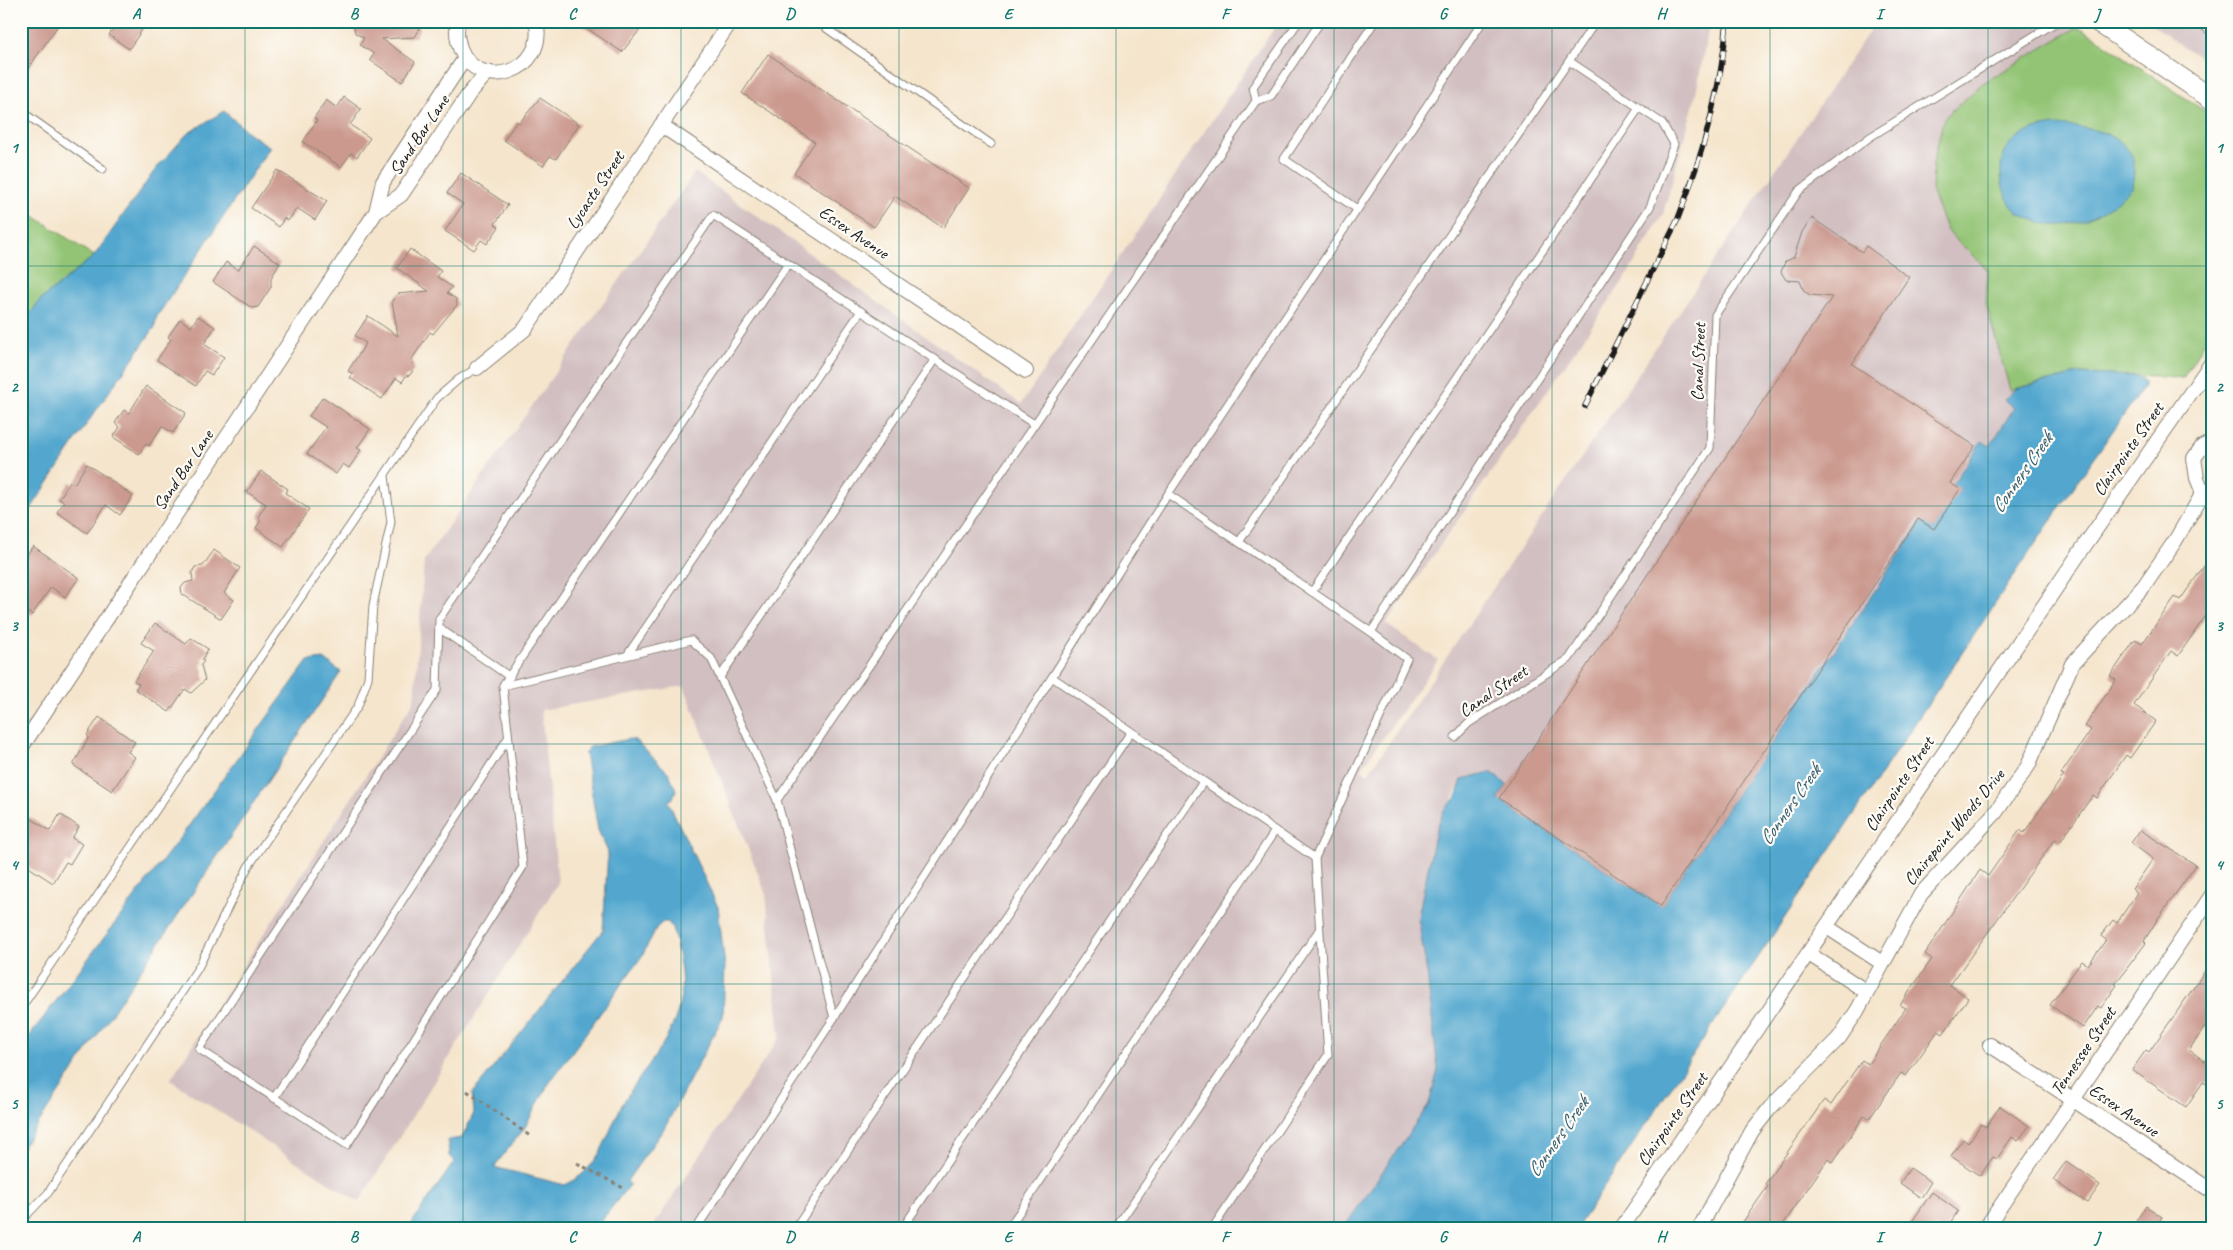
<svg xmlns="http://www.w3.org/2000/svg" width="2233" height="1250" font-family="Caveat,sans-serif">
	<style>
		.industrial { fill: #d2bfc1 }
		.green { fill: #93c474; stroke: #587048 }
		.water { fill: #53a7cf; stroke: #386276; fill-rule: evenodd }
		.building { fill: #cb998e }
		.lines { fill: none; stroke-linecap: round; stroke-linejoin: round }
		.lane-casing { stroke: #888074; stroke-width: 9 }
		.street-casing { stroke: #888074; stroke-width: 16 }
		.secondary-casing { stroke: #888074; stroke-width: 22 }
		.path { stroke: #888074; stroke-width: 3; stroke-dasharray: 4 4; stroke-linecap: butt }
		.lane { stroke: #fff; stroke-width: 7 }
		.street { stroke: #fff; stroke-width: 14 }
		.secondary { stroke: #fff; stroke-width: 20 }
		.rail-casing { stroke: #1c1c1c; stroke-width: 5.5 }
		.rail { stroke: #fdfcf7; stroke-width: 4; stroke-dasharray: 11; stroke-linecap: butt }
		.grid { fill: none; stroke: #0f766e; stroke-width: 1; stroke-opacity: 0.55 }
		.labels { text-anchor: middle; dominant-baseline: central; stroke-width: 4.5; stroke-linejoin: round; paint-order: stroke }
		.street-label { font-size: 18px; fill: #1c1c1c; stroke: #fdfcf7 }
		.water-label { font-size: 19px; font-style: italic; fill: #355b6d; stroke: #fdfcf7 }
		.neatline { fill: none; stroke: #0f766e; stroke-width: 2 }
		.grid-label { font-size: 16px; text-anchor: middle; font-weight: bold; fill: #0f766e }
	</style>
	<rect width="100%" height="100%" fill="#fdfcf7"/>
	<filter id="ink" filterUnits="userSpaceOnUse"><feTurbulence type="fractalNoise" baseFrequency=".02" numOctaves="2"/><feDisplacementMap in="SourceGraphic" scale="10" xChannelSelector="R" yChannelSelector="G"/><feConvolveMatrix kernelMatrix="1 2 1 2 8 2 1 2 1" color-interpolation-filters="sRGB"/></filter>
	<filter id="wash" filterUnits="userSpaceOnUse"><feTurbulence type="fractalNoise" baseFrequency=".0096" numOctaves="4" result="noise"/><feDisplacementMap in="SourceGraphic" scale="20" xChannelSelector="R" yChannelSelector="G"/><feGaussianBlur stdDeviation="1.12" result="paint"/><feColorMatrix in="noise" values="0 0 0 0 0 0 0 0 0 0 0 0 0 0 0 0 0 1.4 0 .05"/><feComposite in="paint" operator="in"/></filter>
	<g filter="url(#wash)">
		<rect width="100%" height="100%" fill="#f5e5cc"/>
		<g class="industrial">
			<path d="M1279 21H1710L1694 103 1663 214 1626 277 1386 624 1438 660 1361 769 1368 774 1876 21H2071L2212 116V330L2183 378 2078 374 2015 389 2005 400 2014 408 1989 446 1982 441 1951 486 1922 521 1661 906 1497 799 1491 772 1462 779 1436 831 1418 917 1427 973 1438 1070 1429 1104 1343 1229H651L780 1037 766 894 684 686 541 710 558 883 359 1202 170 1080 414 701 424 561 695 172 1021 404Z"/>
			<path d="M2147 21H2212V66Z"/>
		</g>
		<g class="green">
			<path d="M2076 28 2083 29 2212 116V330L2183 378 2078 374 2010 390 1986 304 1988 270 1947 231 1932 193 1933 163 1944 118 1983 83Z"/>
			<path d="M21 207 94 256 39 301 21 327Z"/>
		</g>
		<g class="water">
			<path d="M224 111 249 133 270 147 156 318 155 327 88 422 21 524V327L39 301 94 256 155 170 187 134Z"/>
			<path d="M2055 125C2081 127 2118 129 2132 156 2136 165 2133 178 2132 188 2108 212 2069 236 2034 220 2029 218 2021 216 2017 212 2007 202 2002 189 2001 175 1999 141 2025 129 2055 125Z"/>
			<path d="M2078 374 2137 376 2144 381V386L2062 504 1576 1229H1343L1429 1104 1438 1070 1427 973 1418 917 1436 830 1444 810 1456 797 1462 779 1491 772 1507 785 1498 799 1661 906 1923 520 1951 486 1982 441 1990 446 2014 408 2004 400 2015 389Z"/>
			<path d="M324 659 341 672 21 1149V1047L185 831 308 661Z"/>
			<path d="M629 739 635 740 669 773 676 790 673 798 668 801 718 907 725 967 723 1017 665 1127 627 1181 630 1184 595 1229H407L455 1161 449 1156 448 1140 462 1138 474 1113 472 1094 603 930 608 852 598 830 585 753 589 747ZM663 922H668C675 930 676 943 678 954 693 1019 658 1048 626 1098 606 1131 604 1167 565 1185L494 1167 524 1129 548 1085 642 956 657 927Z"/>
		</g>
		<g id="blocks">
			<g class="building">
				<path d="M21 21H61L21 79Z"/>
				<path d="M118 21H148L129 49 109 35Z"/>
				<path d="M358 21H413L418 25 419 30 415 37 382 39 415 62 402 82 370 60 374 54 360 45 364 38 355 33 354 27Z"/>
				<path d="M576 21H647L622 52Z"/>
				<path d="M768 54 969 188 943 228 895 196 874 227 794 173 815 142 742 93Z"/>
				<path d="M344 97 361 109 350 125 370 138 357 157 351 153 341 167 303 142 317 120 314 118 326 100 337 108Z"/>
				<path d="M540 98 579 124 556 159 550 156 543 166 504 140 517 121 519 123Z"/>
				<path d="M277 170 327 201 315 220 297 208 288 221 284 218 279 227 251 208Z"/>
				<path d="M461 173 508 205 495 224 499 227 487 244 481 240 474 250 445 231 463 204 447 193Z"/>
				<path d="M1812 218 1862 252 1866 246 1909 277 1852 364 1975 446 1950 483 1960 489 1934 529 1918 519 1661 906 1499 798 1832 297 1810 295 1804 291 1800 281 1786 280 1781 272 1785 262 1794 257 1802 232Z"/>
				<path d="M254 246 280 263 271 278V287L258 307 252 308 213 282 226 262 238 270Z"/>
				<path d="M410 249 441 271 437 277 452 287 447 293 456 299 457 305 433 334 430 332 412 359 414 369 410 375 406 376 402 382 396 378 382 399 350 378 353 374 348 371 366 343 355 336 368 316 398 336 392 301 397 294 429 291 397 268Z"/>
				<path d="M198 316 215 327 204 344 224 357 212 375 205 371 196 386 157 360 171 339 168 337 180 319 191 327Z"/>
				<path d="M146 386 186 413 173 433 162 426 149 446 146 444 139 454 113 437 120 427 115 423 124 410 129 413Z"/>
				<path d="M323 397 370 429 357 448 361 450 349 468 343 464 336 474 307 454 326 427 309 416Z"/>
				<path d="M87 464 133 496 120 515 106 505 87 533 57 512 64 502 59 499 70 482 74 484Z"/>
				<path d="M261 471 288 489 285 493 309 509 283 547 256 528 261 520 258 517 266 504 247 492Z"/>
				<path d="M33 546 79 578 65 597 51 587 32 615 21 607V563Z"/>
				<path d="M214 550 240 568 224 593 234 600 221 619 182 594 181 588 185 583 193 581 192 573 195 567 203 566Z"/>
				<path d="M2212 555V607L2178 656 2171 651 2134 705 2156 721 2130 758 2126 755 2097 798 2093 795 2060 842 2055 839 1950 985 1968 998 1943 1034 1938 1031 1906 1076 1901 1073 1869 1119 1864 1116 1833 1162 1828 1159 1780 1229H1738L1768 1186 1765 1184 1824 1100 1831 1105 1862 1060 1868 1064 1906 1008 1900 1005 1932 959 1925 954 1980 870 1988 876 2020 830 2024 833 2064 775 2061 774 2091 730 2085 726 2116 680 2110 676 2135 640 2142 644 2175 597 2180 600Z"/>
				<path d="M155 623 186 644 191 638 208 649 202 660 204 661 201 665 205 680 191 693 185 689 169 712 135 689 139 684 134 681 154 651 141 643Z"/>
				<path d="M99 717 135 742 128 752 135 757 112 791 73 765 89 737 87 735Z"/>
				<path d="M60 814 79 827 72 838 82 844 70 864 66 862 53 883 21 862V829L29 817 50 831Z"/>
				<path d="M2140 830 2196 865 2159 917 2144 941 2146 943 2115 984 2117 985 2101 1008 2098 1006 2083 1028 2050 1005 2082 961 2088 965 2106 940 2101 936 2113 920 2117 923 2137 893 2132 889 2153 859 2131 843Z"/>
				<path d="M2212 961V1017L2189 1050 2212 1066V1076L2206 1084 2203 1082 2186 1107 2132 1070 2146 1050 2149 1052Z"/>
				<path d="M2000 1106 2029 1126 2018 1141 2012 1137 1997 1159 1993 1157 1980 1176 1951 1156 1963 1139 1968 1143 1981 1124 1986 1127Z"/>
				<path d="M2066 1161 2100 1185 2087 1203 2053 1180Z"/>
				<path d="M1910 1168 1931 1182 1921 1198 1900 1183Z"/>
				<path d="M1932 1192 1958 1211 1946 1229H1907Z"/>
				<path d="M2146 1206 2162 1217 2154 1229H2147L2136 1221Z"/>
			</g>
		</g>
	</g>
	<g filter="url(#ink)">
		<use href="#blocks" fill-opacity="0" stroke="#888074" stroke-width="1"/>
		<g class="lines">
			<g class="lane-casing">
				<g id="lane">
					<path d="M816 21 991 144"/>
					<path d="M1299 21 1253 87 1256 101 1271 96 1321 21"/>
					<path d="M2197 21 2212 32"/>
					<path d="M21 111 103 169"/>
					<path d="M1357 209 1284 159 1375 21"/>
					<path d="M1239 542 1569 61"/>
					<path d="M1312 592 1639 108"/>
					<path d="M439 628 510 677"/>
					<path d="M1371 632 1168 494 1483 21"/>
					<path d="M628 654 861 311"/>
					<path d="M720 677 935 359"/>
					<path d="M1052 677 1168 494"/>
					<path d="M503 685 788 264"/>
					<path d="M1455 737 1469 723 1569 659 1710 448 1715 315 1799 191 1870 137 2058 21"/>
					<path d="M777 800 711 658 691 640 503 686 523 867 347 1145 199 1049 437 690 439 619 713 215 1034 424"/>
					<path d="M21 1008 437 398 459 379 477 368"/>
					<path d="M834 1018 1052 677 1315 858"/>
					<path d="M274 1098 508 738"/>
					<path d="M21 1221 48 1193 198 968 248 867 358 706 368 678 373 605 391 522 385 476"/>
					<path d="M696 1229 834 1018 777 800 1256 101"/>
					<path d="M795 1229 1131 732"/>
					<path d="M902 1229 1203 782"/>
					<path d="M1008 1229 1275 831"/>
					<path d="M1115 1229 1319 930"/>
					<path d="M1212 1229 1328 1055 1315 858 1407 659 1371 632 1650 207 1674 144 1662 123 1569 61 1596 21"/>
				</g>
			</g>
			<g class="street-casing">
				<g id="street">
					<path d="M459 21C455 30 457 39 460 48 478 95 549 72 536 21"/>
					<path d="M661 125 1026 371"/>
					<path d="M376 212 383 182 465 58"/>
					<path d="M477 368 525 329 731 21"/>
					<path d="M2203 493 2197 478 2194 458 2202 447 2212 442"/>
					<path d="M21 748 376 212 401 195 469 94 488 72"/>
					<path d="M1827 927 1882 963"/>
					<path d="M1809 954 1867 992"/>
					<path d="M1990 1045 2212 1191"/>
					<path d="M1621 1229 2085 545 2212 362"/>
					<path d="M1699 1229 1752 1131 1770 1108 1839 1038 1857 1011 1921 894 1996 812 2028 766 2072 664 2144 586 2175 541 2203 493 2212 488"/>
					<path d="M1985 1229 2212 895"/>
				</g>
			</g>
			<g class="secondary-casing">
				<path id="secondary" d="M2097 21 2212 99"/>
			</g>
			<g class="path">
				<path d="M467 1091 530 1136"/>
				<path d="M577 1163 625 1189"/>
			</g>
			<use href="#lane" class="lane"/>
			<use href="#street" class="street"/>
			<use href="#secondary" class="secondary"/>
			<g class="rail-casing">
				<path id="rail" d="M1585 406 1677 221C1703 155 1721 91 1727 21"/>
			</g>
			<use href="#rail" class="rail"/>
		</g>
	</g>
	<path class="grid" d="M245 21V1229M463 21V1229M681 21V1229M899 21V1229M1116 21V1229M1334 21V1229M1552 21V1229M1770 21V1229M1988 21V1229M21 266H2212M21 506H2212M21 744H2212M21 984H2212"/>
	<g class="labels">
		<g class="street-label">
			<text transform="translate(419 135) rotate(-56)">Sand Bar Lane</text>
			<text transform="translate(595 190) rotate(-56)">Lycaste Street</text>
			<text transform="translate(854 232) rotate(34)">Essex Avenue</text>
			<text transform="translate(1698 362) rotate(-88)">Canal Street</text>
			<text transform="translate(2128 449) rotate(-55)">Clairpointe Street</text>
			<text transform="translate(183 470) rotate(-56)">Sand Bar Lane</text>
			<text transform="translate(1493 691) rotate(-34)">Canal Street</text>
			<text transform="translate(1899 784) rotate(-56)">Clairpointe Street</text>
			<text transform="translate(1954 827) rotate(-50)">Clairepoint Woods Drive</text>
			<text transform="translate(2083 1051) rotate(-56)">Tennessee Street</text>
			<text transform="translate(2124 1110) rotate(34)">Essex Avenue</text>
			<text transform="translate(1672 1119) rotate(-55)">Clairpointe Street</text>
		</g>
		<g class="water-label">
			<text transform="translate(2022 473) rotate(-55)">Conners Creek</text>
			<text transform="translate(1790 805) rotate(-55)">Conners Creek</text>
			<text transform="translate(1558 1137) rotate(-55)">Conners Creek</text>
		</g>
	</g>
	<rect width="2233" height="1250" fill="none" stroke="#fdfcf7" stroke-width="55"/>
	<rect x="28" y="28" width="2178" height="1194" class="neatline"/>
	<g class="grid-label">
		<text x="136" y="19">A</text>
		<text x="354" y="19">B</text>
		<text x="572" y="19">C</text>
		<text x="790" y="19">D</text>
		<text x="1008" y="19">E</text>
		<text x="1225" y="19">F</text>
		<text x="1443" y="19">G</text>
		<text x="1661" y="19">H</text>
		<text x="1879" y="19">I</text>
		<text x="2097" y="19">J</text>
		<text x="14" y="153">1</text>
		<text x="2219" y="153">1</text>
		<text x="14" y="392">2</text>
		<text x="2219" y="392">2</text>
		<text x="14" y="631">3</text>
		<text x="2219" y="631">3</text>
		<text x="14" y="870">4</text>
		<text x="2219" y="870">4</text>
		<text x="14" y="1109">5</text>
		<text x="2219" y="1109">5</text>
		<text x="136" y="1242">A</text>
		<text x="354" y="1242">B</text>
		<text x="572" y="1242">C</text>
		<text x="790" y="1242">D</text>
		<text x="1008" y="1242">E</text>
		<text x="1225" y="1242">F</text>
		<text x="1443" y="1242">G</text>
		<text x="1661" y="1242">H</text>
		<text x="1879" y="1242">I</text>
		<text x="2097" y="1242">J</text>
	</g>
</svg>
